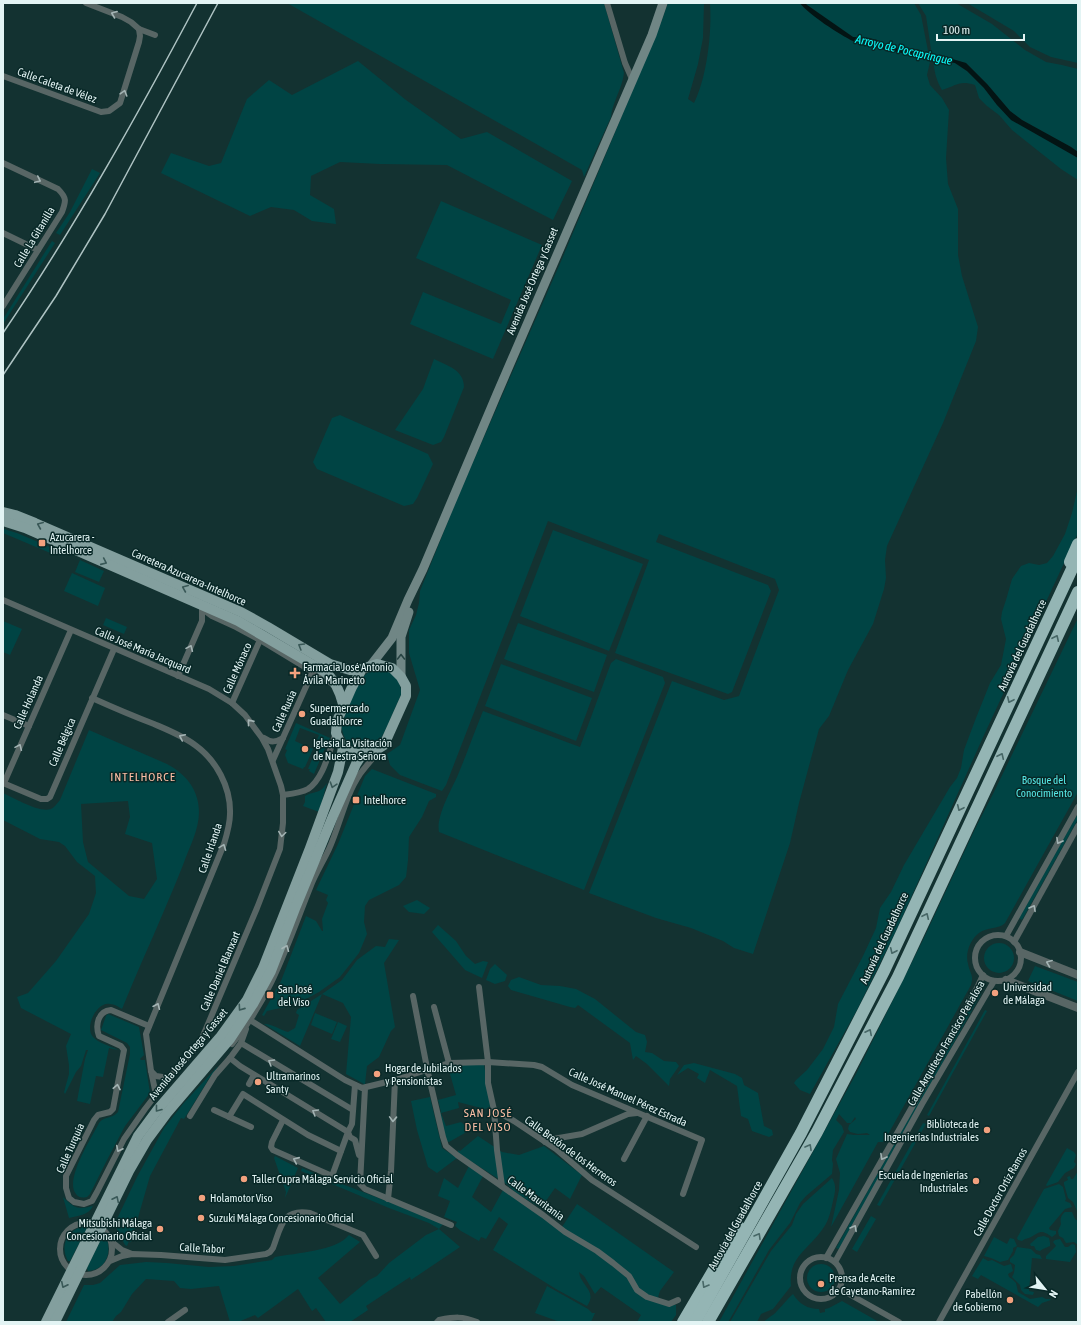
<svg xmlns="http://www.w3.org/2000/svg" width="1081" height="1325" font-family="'Asap Condensed',sans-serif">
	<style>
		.green { fill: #044; fill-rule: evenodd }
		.water { fill: #031414 }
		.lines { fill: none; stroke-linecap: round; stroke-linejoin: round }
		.minor { stroke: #586665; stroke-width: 6 }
		.tertiary { stroke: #586665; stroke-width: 8 }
		.secondary { stroke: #708685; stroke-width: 9 }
		.primary { stroke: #839f9e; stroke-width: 10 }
		.motorway { stroke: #94b5b4; stroke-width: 12 }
		.rail { stroke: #aec3c3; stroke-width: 1.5 }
		.oneway { stroke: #a4b4b4 }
		.oneway2 { stroke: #395857 }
		.oneway3 { stroke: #476766 }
		.oneway4 { stroke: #274443 }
		.poi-dot { fill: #f2a17e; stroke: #082827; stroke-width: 1.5 }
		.labels { text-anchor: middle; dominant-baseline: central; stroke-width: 3; stroke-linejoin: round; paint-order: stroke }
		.street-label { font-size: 11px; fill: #e3f4f4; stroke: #082827 }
		.poi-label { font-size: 11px; fill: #e3f4f4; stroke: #082827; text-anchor: start }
		.park-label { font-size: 11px; fill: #57e9e7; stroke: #082827 }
		.water-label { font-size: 12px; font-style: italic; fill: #0afefc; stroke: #082827 }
		.neighbourhood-label { font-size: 12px; letter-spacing: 1px; fill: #fcbea4; stroke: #082827 }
	</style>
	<rect width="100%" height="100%" fill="#133231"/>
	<g class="green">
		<path d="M287 3H604L624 73C622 89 612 103 611 117L584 177 582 170Z"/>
		<path d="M668 3H704L703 38 698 64 688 99 694 103C707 77 712 32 710 3H800L804 8 825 24 854 42 863 41 873 44 882 49 929 58 930 62 927 75 930 85 942 98 949 110 946 158 948 184 958 209V255L962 276 978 327 976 341 943 423 887 546 885 560 886 578 884 589 873 624 848 670 829 716 819 729 799 803 790 843 753 954 734 948 723 941 691 928 656 918 589 893 672 681 724 700 739 696 779 590 775 579 659 534 656 542 768 585 771 591 732 692 728 694 615 653 649 560 548 521 446 785 442 791 400 775 390 765 387 754 400 745 420 690 409 653V630L416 615 419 603 420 591 459 494 562 259 662 20Z"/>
		<path d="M805 3H914L921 15 929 56 884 45 877 40 868 38 853 37 807 5Z"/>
		<path d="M918 3H956L992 24 1025 50 1046 62 1062 65 1078 69V152L1071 147 1022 120 1010 111 987 84 966 63 932 56 926 16Z"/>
		<path d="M967 3H1078V63L1051 57 1030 47 1014 31Z"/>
		<path d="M933 59 955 63 967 71 984 88 997 105 1078 158V180L1061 169 1012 130 999 115 987 106 979 98 975 85C958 80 957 86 942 90 936 80 934 70 933 59Z"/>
		<path d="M358 61 406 100 461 139 487 132 572 181 553 220 447 165 380 164 340 162 311 176 310 195 334 209 336 224 312 221 294 210 271 207 250 216 161 173 171 153 209 166 221 163 247 99 269 80 292 95Z"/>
		<path d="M92 169 100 173 60 235 56 233 70 212Z"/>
		<path d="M441 201 542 245 493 359 410 324 423 292 501 324 511 300 416 258Z"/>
		<path d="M52 241 55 243 3 324V319Z"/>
		<path d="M434 359C448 366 464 370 464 387L444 437 441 442 433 445 395 430 423 389Z"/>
		<path d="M340 415 428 454 433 464 417 498 413 504 404 506 317 469 313 462 332 418Z"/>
		<path d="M1078 487V533L984 735 896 931 857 1010 810 1094 800 1090 794 1083 796 1080 807 1070 823 1049 834 1027 838 1004 863 956 876 928 880 908 891 892 904 865 950 787 957 778 961 768 964 750 976 718 990 683 1001 665 1006 639 1001 619 1002 612 1006 600 1012 579 1021 566 1029 563 1039 565 1047 563 1053 556 1065 534 1072 513Z"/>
		<path d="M4 529 17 533 57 550 55 555 3 533Z"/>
		<path d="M553 530 643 564 609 651 520 616Z"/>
		<path d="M80 560 104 571 99 582 75 572Z"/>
		<path d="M72 573 105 588 98 606 64 591Z"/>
		<path d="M106 618 127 627 124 634 103 625Z"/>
		<path d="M1078 618V792L1005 923C1000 929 987 927 979 933 970 940 965 953 968 964 970 974 974 975 971 985L886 1138 883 1142H878L831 1227 839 1190 840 1173 836 1159 847 1134 854 1135H870L867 1133 858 1134 850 1132 848 1129 849 1125 856 1119 855 1117 851 1123H847L839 1114 836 1120 842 1126 844 1132 833 1150 832 1160 833 1164 832 1174 806 1196 800 1203 790 1223 769 1250 730 1319 728 1322H719L856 1074 922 942 975 829 994 792Z"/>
		<path d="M3 621 22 629 10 655 3 652Z"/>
		<path d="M518 623 607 655 594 692 504 659Z"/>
		<path d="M616 659 663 677 665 683 584 890 439 832C436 817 450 792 457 777 466 756 474 733 483 711L580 747 611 663Z"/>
		<path d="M501 664 592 698 576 741 485 706Z"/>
		<path d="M378 669C393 671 402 680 401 695 397 704 393 712 390 720 383 736 374 757 353 746 347 743 343 736 342 729 341 721 359 681 364 676 368 672 373 670 378 669Z"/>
		<path d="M296 723 330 738 327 744 317 740 319 735 300 728 295 741 313 749 305 767H304L303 769 288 763 285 755 287 750 285 749Z"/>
		<path d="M89 730 167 764C186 774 199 790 199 812 199 830 189 848 183 865 164 913 142 960 122 1009 119 1007 114 1004 110 1004 97 1001 84 1027 93 1037 98 1043 111 1046 118 1050L109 1048 103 1077 96 1076 90 1104 77 1101 85 1059 88 1050H86L81 1066 76 1072 65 1094 64 1092 69 1074V1065L66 1046 71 1034 21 1008 17 997 28 993 56 961 89 914 96 893 95 876 77 862 65 846 59 842 40 839 3 820V793C14 798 39 813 51 809 55 807 57 803 60 800ZM128 801 130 817 125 834 152 843 157 879 144 899 129 896 88 862 83 842 81 804Z"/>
		<path d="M318 745 325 748 314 774 309 771 310 769H308Z"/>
		<path d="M372 769 436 794V797L429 801 422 817 409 837 408 860 406 877 399 885 369 900 365 906 364 922 367 934 359 953 340 977 319 992 295 1005 293 1003 285 1007 267 1011 264 1016 262 1015 281 981 306 916 316 921 322 931H323L322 919 328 903 326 900 328 895 316 890 338 844 355 802 356 803 357 799 356 798 365 776Z"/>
		<path d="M327 783 319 812 303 806 305 802V796C316 790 319 795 327 783Z"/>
		<path d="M1078 813V819L1022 920 1019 918Z"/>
		<path d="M417 900 430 908 424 914 409 912 403 906Z"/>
		<path d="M438 925 456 941 466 956 475 964 483 961 488 962 482 978 465 970 432 932Z"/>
		<path d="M389 939 399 940 384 963 395 1027 391 1031 379 1057 367 1066 365 1084H364L346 1074 351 1017 343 1003 322 994 300 1046 264 1024C270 1023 281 1030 288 1032L295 1028 299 1015 296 1013 297 1010 322 994 342 980 357 960 376 946 385 947Z"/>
		<circle cx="999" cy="958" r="15"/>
		<path d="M495 964 507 975 505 981 495 984 486 980 490 969Z"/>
		<path d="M1035 966 1078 982V1001L1028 981Z"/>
		<path d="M519 977 541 985 560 986 576 989 595 999 636 1032 645 1035 647 1042 645 1052 652 1053 664 1061 676 1062 679 1066 670 1079 669 1086 647 1064 636 1056 633 1060 630 1043 578 1005 575 1008 570 1007 511 990 508 986 511 980Z"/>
		<path d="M978 992 981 994 900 1139 897 1138Z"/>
		<path d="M985 1010 987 1011 982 1020 929 1116 927 1115Z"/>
		<path d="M315 1013 337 1022 332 1034 311 1025Z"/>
		<path d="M108 1014 139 1027 144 1055 140 1059 141 1060H145L150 1093 125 1126 107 1160 90 1194 87 1197C82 1198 79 1198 76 1194 64 1180 92 1137 99 1123 104 1116 112 1119 118 1112L130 1054V1047L127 1043 101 1030 106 1016Z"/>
		<path d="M338 1022 347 1026 340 1042 331 1039Z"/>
		<path d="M694 1063 735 1074 742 1078 744 1085 758 1093 764 1126 772 1130 773 1135 769 1137 752 1131 748 1119 741 1116 737 1086 710 1070 705 1083 697 1078 699 1074 688 1068 677 1075 684 1065Z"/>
		<path d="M464 1065H484L491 1106 485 1109 458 1102 459 1108 441 1113 446 1126 461 1122 470 1130 449 1142 446 1141 439 1113 441 1112 438 1100 456 1095 448 1067Z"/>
		<path d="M217 1067H218L207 1081V1082L184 1119 181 1118 150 1176 131 1242 129 1241 127 1246 125 1245 116 1227V1221L137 1177 164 1128 183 1104Z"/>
		<path d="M430 1097 442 1148 457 1158 437 1173 428 1167 417 1130 411 1101Z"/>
		<path d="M923 1123 926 1124 880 1206 877 1205Z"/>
		<path d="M478 1136 502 1152 519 1155 544 1146 582 1175 570 1199 555 1188 541 1208 516 1193 508 1185 458 1153V1150L460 1151Z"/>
		<path d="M894 1144 897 1145 839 1249 836 1248Z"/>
		<path d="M1067 1148 1074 1152 1076 1155 1074 1162 1076 1164 1074 1168 1065 1173 1058 1182 1047 1186 1046 1185Z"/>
		<path d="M275 1156 298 1168 285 1198 286 1192 274 1158Z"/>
		<path d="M469 1166 483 1176 472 1197 491 1212 503 1190 562 1227 577 1204 674 1272 660 1291 658 1297 669 1305H676V1315L671 1322H637L641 1315 601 1287 595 1294 584 1276 579 1272C580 1285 598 1291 587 1306L556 1289 493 1250 508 1224 499 1217 486 1239 481 1237 479 1241 461 1231 455 1226 457 1222 444 1217 450 1201 438 1196 444 1178 458 1188Z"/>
		<path d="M302 1168 332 1181V1182L333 1183 334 1181 431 1218 443 1224 439 1229 460 1247 411 1280 410 1277 366 1306 368 1310 350 1322H326L316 1308 312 1311 298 1289 258 1318 255 1315 238 1322H230L219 1286 191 1289 180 1288 174 1281 146 1279 132 1294 121 1312 116 1316 112 1322H66L84 1285H93L100 1283 120 1265 146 1262 167 1263 209 1267 234 1266 272 1260 275 1257C296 1253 336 1251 349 1235L360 1242 318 1278 340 1304 369 1280 377 1276 389 1263 426 1235 439 1229 429 1223 389 1208 301 1171Z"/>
		<path d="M1078 1171V1213L1073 1202 1068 1198 1064 1184V1182L1068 1180 1067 1177 1070 1176 1071 1179H1073Z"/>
		<path d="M832 1178C837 1186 835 1192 833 1201 831 1210 829 1220 824 1227 810 1249 788 1256 791 1286L773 1309 761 1314 757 1322H730L771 1251 792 1225 796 1214 803 1204Z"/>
		<path d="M1059 1184 1063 1187 1066 1199 1065 1201 1070 1203 1072 1207 1065 1209 1049 1228 1050 1230 1056 1231V1234L1052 1237C1041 1229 1040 1232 1031 1237 1028 1239 1025 1238 1022 1241L1018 1240 1017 1238 1044 1189Z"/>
		<path d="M63 1197C75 1208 76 1210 93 1206 89 1215 77 1216 69 1218Z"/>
		<path d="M1065 1212H1072L1075 1219 1078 1221V1245L1074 1242 1066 1243 1063 1238 1059 1236 1058 1231 1061 1224C1060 1219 1061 1215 1065 1212Z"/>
		<path d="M871 1216 876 1219 857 1252 852 1249Z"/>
		<path d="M85 1226 87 1228 70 1261H68C59 1245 68 1229 85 1226Z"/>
		<path d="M103 1235H105C113 1250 107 1270 88 1271L87 1268Z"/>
		<path d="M1044 1236 1049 1238 1050 1243V1246L1043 1249 1040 1251 1036 1250 1034 1246H1031L1030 1244 1038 1237Z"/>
		<path d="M994 1237 1007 1244 1010 1238 1014 1239 1017 1246 1013 1248V1251L1008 1260 1000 1262 991 1258 984 1256Z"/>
		<path d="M1060 1239 1065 1247H1068L1072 1244 1075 1245 1076 1252 1070 1262 1046 1259V1256L1056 1246 1053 1242 1055 1240Z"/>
		<path d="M1017 1247 1031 1249 1036 1254 1040 1255 1042 1259 1032 1258 1029 1291 1034 1292 1033 1295 1025 1294 1021 1290 1020 1285 1012 1277 1014 1273 1015 1265 1010 1262V1259L1014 1255Z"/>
		<path d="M983 1258 988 1261 992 1260 1004 1266 1011 1264 1013 1271 1008 1274 1009 1277 1012 1279 1016 1283 1018 1292 1030 1299 1042 1297 1046 1299H1050L1051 1300 1042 1303 1038 1307 981 1275 978 1279 972 1276Z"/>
		<circle cx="821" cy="1278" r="14"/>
		<path d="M547 1286 588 1309 592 1313H595L591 1322H560L535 1313Z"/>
		<path d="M793 1294C799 1304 808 1309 819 1309L820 1313 825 1312V1309L829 1308 842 1301 879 1322H764C768 1317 773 1316 777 1311 783 1305 787 1299 793 1294Z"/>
	</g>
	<path class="water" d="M800 3H805L807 5 853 37 868 38 877 40 884 45 933 57 939 55 966 63 987 84 1010 111 1022 120 1071 147 1078 152V158L1011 120 997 105 984 88 967 71 955 63 882 49C877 46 872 43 865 42 861 41 857 43 853 41 840 35 808 14 800 3Z"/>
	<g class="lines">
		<g class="minor">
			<path d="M86 3 122 17 131 22 139 29 155 35"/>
			<path d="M607 3 625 63 632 79"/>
			<path d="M3 76 101 112 109 111 120 103 139 42 140 36 139 29"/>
			<path d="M3 163 58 189C67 198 66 201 62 212L3 306"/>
			<path d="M3 233 38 250"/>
			<path d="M3 600 209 689 232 703 245 715 262 738 268 749 281 786 283 795V823L280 849 257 908 200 1043 169 1078 145 1109 124 1139 97 1192 92 1201 84 1204 74 1202 69 1198 66 1188V1176L94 1120 98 1115 110 1112 113 1109 124 1050 121 1046 99 1036C95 1025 98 1011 111 1010L149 1026"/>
			<path d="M204 610 212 616 236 627 260 640 331 683"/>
			<path d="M178 676 202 621V608"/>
			<path d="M92 698C112 707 133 716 154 724 168 730 183 736 195 745 216 760 231 787 230 814 230 824 227 834 224 844L146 1034 151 1071 155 1090"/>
			<path d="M232 703 260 640"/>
			<path d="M3 715 29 726"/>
			<path d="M264 738C271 743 276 742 283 738"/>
			<path d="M273 760 313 671"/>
			<path d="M3 783 41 799H47L50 797 114 649"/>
			<path d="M4 783 71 630"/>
			<path d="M283 795C291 794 301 793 308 789 324 778 329 751 336 733"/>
			<circle cx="998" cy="958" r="23"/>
			<path d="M1006 936 1078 807"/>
			<path d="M1014 942 1078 826"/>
			<path d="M479 987 488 1062V1083L494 1110 497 1150 502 1186"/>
			<path d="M413 996 428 1073 443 1137 446 1146 457 1155 543 1215 565 1232 597 1251 613 1263 629 1276 637 1290 647 1297 669 1304 678 1300"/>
			<path d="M434 1007 449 1063"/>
			<path d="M250 1020 345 1080 362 1088 395 1080 449 1063 488 1062 534 1065 542 1067 572 1085 702 1140 683 1194"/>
			<path d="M241 1043 353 1110"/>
			<path d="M232 1044C271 998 288 943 310 888 315 874 323 862 329 849 340 825 345 796 360 774 366 766 373 758 379 751"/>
			<path d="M230 1058 240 1066 348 1132 332 1176 273 1150 271 1147 272 1142 283 1120"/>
			<path d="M151 1071 156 1076 169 1078"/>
			<path d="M249 1084 254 1075"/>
			<path d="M355 1085 352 1124 348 1132 350 1137 355 1140 359 1155"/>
			<path d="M365 1088 360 1184 365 1189 451 1225"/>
			<path d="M214 1110 251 1127"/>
			<path d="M494 1110 514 1121 556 1149 592 1180 696 1247"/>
			<path d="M190 1116 215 1075 230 1058 241 1043 246 1029"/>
			<path d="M229 1117 243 1094 308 1135 341 1151"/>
			<path d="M545 1142 553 1139 582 1134 628 1114 637 1113"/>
			<path d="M624 1159 647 1116"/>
			<path d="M388 1199 391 1171 395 1080"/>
			<circle cx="86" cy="1249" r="26"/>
			<path d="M112 1242 122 1250 132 1254"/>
			<circle cx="821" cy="1278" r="21"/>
			<path d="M826 1258 916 1100 977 988 983 975"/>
			<path d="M110 1261 122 1256 132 1254 161 1255 225 1260 266 1254 270 1252 273 1248C281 1227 282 1208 310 1213L363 1235 376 1256"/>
			<path d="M835 1262 922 1104 994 981"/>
			<path d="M840 1289 899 1322"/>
			<path d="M168 1322 185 1310"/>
			<path d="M437 1322 439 1320C455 1317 462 1316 477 1322"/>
			<path d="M939 1322 1078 1072"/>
		</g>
		<g class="tertiary">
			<path d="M1020 952 1078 975"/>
			<path d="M1006 980 1078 1008"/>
		</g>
		<g class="secondary">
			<path d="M371 665 392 638 408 600 423 569 497 394 652 35 663 3"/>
			<path d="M401 677V637L409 612"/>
		</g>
		<g class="primary">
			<path d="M3 512 15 515 35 523 241 612 268 627 330 664 350 670 362 669 377 664 392 668 401 677 406 686V696L384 745 373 752 357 754 343 748 336 733 337 721 352 687 362 669"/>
			<path d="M3 521 25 528 238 621 325 672C335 680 340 692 343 704"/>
			<path d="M46 1322 138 1136 158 1109 221 1036 247 1000 263 968 310 848 338 772 343 748"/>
			<path d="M55 1322 129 1171 147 1140 167 1113 230 1039 253 1004 271 971 296 906 333 816 356 764 363 753"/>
		</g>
		<g class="motorway">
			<path d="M1070 562 1078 544"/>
			<path d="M683 1322 739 1227"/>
			<path d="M695 1322 801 1133 884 971 1078 556"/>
			<path d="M708 1322 817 1132 898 977 1078 592"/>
		</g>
		<g class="rail">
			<path d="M3 333C75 227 137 116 197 3"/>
			<path d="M3 375 56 296 105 214 218 3"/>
		</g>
	</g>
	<defs><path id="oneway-chevron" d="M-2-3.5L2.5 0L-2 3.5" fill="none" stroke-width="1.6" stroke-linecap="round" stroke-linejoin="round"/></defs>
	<g class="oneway">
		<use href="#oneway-chevron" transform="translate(114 14) rotate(-159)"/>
		<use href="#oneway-chevron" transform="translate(124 93) rotate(-73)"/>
		<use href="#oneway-chevron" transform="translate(38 180) rotate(25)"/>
		<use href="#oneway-chevron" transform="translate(190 648) rotate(-66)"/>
		<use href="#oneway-chevron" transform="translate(250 722) rotate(-129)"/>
		<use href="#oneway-chevron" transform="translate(182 737) rotate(-154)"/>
		<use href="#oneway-chevron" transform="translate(19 747) rotate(-66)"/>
		<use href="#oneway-chevron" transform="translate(282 834) rotate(98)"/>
		<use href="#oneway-chevron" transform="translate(1059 841) rotate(119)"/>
		<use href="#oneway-chevron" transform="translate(223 847) rotate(-69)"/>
		<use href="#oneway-chevron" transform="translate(1033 908) rotate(-61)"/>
		<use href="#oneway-chevron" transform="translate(286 948) rotate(-68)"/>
		<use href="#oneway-chevron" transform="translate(1049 963) rotate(-159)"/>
		<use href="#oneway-chevron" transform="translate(157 1006) rotate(-67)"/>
		<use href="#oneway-chevron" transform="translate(271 1062) rotate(-149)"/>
		<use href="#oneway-chevron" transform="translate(117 1087) rotate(-79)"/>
		<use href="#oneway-chevron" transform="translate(315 1112) rotate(-149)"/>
		<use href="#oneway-chevron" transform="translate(393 1119) rotate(92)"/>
		<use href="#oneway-chevron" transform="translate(119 1149) rotate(117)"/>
		<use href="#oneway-chevron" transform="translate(883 1157) rotate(119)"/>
		<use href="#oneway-chevron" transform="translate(296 1160) rotate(-156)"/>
		<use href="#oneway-chevron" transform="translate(854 1228) rotate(-61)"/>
	</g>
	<g class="oneway2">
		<use href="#oneway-chevron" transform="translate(40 525) rotate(-157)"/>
		<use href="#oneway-chevron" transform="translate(104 562) rotate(24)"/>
		<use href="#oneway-chevron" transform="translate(185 588) rotate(-157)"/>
		<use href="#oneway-chevron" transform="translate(301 646) rotate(-149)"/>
		<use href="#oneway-chevron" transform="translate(333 785) rotate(108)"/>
		<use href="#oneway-chevron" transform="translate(241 1008) rotate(125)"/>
		<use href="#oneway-chevron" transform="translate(158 1109) rotate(128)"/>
		<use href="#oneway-chevron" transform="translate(116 1199) rotate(-64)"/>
		<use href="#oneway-chevron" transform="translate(64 1285) rotate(116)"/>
	</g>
	<g class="oneway3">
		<use href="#oneway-chevron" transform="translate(1056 638) rotate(-65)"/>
		<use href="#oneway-chevron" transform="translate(1010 700) rotate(115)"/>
		<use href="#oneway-chevron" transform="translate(1001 756) rotate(-65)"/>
		<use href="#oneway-chevron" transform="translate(960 808) rotate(115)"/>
		<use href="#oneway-chevron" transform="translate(926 916) rotate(-65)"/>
		<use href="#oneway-chevron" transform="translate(893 951) rotate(115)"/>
		<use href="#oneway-chevron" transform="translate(869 1032) rotate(-63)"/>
		<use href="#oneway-chevron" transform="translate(809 1147) rotate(-61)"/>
		<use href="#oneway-chevron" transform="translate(758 1236) rotate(-60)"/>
		<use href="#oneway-chevron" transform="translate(705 1285) rotate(120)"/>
	</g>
	<use class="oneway4" href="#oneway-chevron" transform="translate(401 657) rotate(-90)"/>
	<g class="poi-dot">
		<rect x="38" y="539" width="8" height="8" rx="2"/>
		<path d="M293 667h4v4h4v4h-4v4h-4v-4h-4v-4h4z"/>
		<circle cx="302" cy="714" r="4"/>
		<circle cx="305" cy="749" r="4"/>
		<rect x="352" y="796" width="8" height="8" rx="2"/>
		<circle cx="995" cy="993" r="4"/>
		<rect x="266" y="991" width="8" height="8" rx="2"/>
		<circle cx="377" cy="1074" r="4"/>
		<circle cx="258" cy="1082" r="4"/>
		<circle cx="987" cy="1130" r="4"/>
		<circle cx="244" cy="1179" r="4"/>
		<circle cx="976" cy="1181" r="4"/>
		<circle cx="202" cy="1198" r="4"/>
		<circle cx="201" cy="1218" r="4"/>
		<circle cx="160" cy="1229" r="4"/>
		<circle cx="821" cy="1284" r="4"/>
		<circle cx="1010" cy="1300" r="4"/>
	</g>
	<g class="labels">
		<g class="street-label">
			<text transform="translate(57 85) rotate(20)">Calle Caleta de Vélez</text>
			<text transform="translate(34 237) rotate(-59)">Calle La Gitanilla</text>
			<text transform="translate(532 281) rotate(-67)">Avenida José Ortega y Gasset</text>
			<text transform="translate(189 577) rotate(24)">Carretera Azucarera-Intelhorce</text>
			<text transform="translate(1022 645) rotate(-65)">Autovía del Guadalhorce</text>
			<text transform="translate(143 650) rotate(23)">Calle José María Jacquard</text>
			<text transform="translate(237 668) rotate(-66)">Calle Mónaco</text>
			<text transform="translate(28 702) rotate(-66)">Calle Holanda</text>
			<text transform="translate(284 711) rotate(-66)">Calle Rusia</text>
			<text transform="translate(62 742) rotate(-67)">Calle Bélgica</text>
			<text transform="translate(210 848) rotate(-71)">Calle Irlanda</text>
			<text transform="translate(884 938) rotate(-65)">Autovía del Guadalhorce</text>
			<text transform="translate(220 971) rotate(-67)">Calle Daniel Blanxart</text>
			<text transform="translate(946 1043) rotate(-60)">Calle Arquitecto Francisco Peñalosa</text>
			<text transform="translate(188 1054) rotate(-50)">Avenida José Ortega y Gasset</text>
			<text transform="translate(628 1097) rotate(24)">Calle José Manuel Pérez Estrada</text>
			<text transform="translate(70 1148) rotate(-66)">Calle Turquía</text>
			<text transform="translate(571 1151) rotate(36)">Calle Bretón de los Herreros</text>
			<text transform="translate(1000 1192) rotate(-61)">Calle Doctor Ortiz Ramos</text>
			<text transform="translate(536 1198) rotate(36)">Calle Mauritania</text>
			<text transform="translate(735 1225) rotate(-61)">Autovía del Guadalhorce</text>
			<text transform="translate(202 1248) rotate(3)">Calle Tabor</text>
		</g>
		<g class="poi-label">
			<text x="50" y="537">Azucarera -<tspan x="50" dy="13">Intelhorce</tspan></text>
			<text x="303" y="667">Farmacia José Antonio<tspan x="303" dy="13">Ávila Marinetto</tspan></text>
			<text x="310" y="708">Supermercado<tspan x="310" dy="13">Guadalhorce</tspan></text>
			<text x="313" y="743">Iglesia La Visitación<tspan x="313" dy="13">de Nuestra Señora</tspan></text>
			<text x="364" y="800">Intelhorce</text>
			<text x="1003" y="987">Universidad<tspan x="1003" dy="13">de Málaga</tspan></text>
			<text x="278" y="989">San José<tspan x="278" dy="13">del Viso</tspan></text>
			<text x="385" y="1068">Hogar de Jubilados<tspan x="385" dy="13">y Pensionistas</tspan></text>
			<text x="266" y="1076">Ultramarinos<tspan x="266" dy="13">Santy</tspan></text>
			<text x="979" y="1124" text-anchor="end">Biblioteca de<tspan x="979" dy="13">Ingenierías Industriales</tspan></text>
			<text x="968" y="1175" text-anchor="end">Escuela de Ingenierías<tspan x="968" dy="13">Industriales</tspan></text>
			<text x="252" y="1179">Taller Cupra Málaga Servicio Oficial</text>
			<text x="210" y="1198">Holamotor Viso</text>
			<text x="209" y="1218">Suzuki Málaga Concesionario Oficial</text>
			<text x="152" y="1223" text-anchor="end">Mitsubishi Málaga<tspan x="152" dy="13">Concesionario Oficial</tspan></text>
			<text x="829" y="1278">Prensa de Aceite<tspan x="829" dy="13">de Cayetano-Ramírez</tspan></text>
			<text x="1002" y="1294" text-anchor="end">Pabellón<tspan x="1002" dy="13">de Gobierno</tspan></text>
		</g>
		<g class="park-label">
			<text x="1044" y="780">Bosque del<tspan x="1044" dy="13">Conocimiento</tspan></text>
		</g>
		<g class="water-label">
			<text transform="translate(904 50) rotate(13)">Arroyo de Pocapringue</text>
		</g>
		<g class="neighbourhood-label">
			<text x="143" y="777">INTELHORCE</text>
			<text x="488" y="1113">SAN JOSÉ<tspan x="488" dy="14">DEL VISO</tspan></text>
		</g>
	</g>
	<rect width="1081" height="1325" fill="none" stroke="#e3f4f4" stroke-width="8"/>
	<g transform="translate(1045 1289) rotate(120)" stroke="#082827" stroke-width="3" paint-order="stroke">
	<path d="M0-3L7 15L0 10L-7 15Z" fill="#e3f4f4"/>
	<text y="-6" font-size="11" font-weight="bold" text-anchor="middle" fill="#e3f4f4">N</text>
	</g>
	<path d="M937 34v6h87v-6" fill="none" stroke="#e3f4f4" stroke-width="2"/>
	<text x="943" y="34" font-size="12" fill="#e3f4f4" stroke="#082827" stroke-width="3" paint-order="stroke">100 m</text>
</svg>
